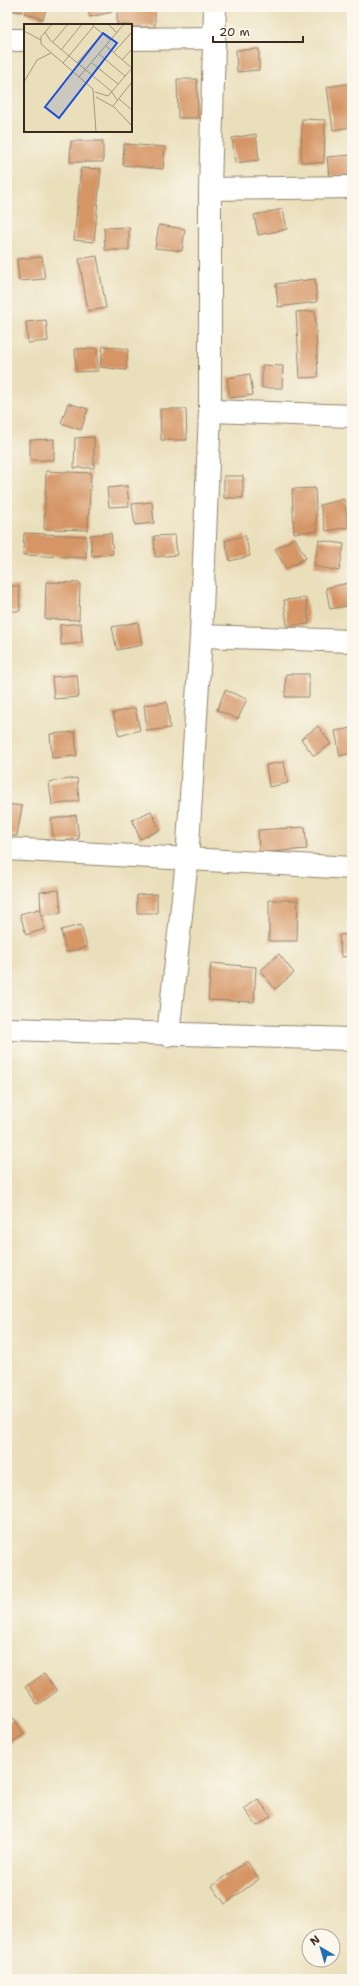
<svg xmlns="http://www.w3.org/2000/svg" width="359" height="1986" font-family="'Shantell Sans',sans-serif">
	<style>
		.building { fill: #d59565 }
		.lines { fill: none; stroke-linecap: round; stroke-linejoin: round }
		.street-casing { stroke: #92846c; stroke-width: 24 }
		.secondary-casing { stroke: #92846c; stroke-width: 24 }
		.street { stroke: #fff; stroke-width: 22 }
		.secondary { stroke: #fff; stroke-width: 22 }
		.inset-road { fill: none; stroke: #a4977c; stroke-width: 1 }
		.view { fill: #1d4ed8; fill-opacity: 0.15; stroke: #1d4ed8; stroke-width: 2 }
		.inset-edge { fill: none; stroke: #3b2a1e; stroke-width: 2 }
	</style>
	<rect width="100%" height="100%" fill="#fbf7ec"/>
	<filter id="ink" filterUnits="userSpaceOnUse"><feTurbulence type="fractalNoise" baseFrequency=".025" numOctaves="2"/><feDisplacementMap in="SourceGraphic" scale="8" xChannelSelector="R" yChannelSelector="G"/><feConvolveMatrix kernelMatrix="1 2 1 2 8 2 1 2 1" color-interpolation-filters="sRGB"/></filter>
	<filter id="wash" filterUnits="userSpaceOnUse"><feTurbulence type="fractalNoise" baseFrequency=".012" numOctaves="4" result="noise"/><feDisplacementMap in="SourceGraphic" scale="16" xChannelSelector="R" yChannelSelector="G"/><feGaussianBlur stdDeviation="0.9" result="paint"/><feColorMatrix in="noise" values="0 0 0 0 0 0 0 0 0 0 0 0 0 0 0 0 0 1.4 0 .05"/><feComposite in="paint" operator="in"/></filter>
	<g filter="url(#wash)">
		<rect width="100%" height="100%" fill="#eadfbb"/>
		<g id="blocks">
			<g class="building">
				<path d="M7 7H23L22 12 7 10Z"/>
				<path d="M26 7H47L43 19 24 13Z"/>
				<path d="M87 7H111L112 12 90 17Z"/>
				<path d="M117 7H155V27H131V25H117Z"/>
				<path d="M259 49V70L237 72 236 50Z"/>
				<path d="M177 79H197L198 118H178Z"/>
				<path d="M352 83V127L333 130 327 87Z"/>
				<path d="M302 119 325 120 324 163 301 162Z"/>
				<path d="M256 134 259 160 235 163 232 138Z"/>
				<path d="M71 141H103V162H70Z"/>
				<path d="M124 144 165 147 163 169 123 165Z"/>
				<path d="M352 155V175L329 176 327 157Z"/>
				<path d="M81 168 101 169 94 242 74 240Z"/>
				<path d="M283 209 287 229 258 235 254 215Z"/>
				<path d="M159 225 185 229 182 251 155 248Z"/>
				<path d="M129 227V250H105L104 228Z"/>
				<path d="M97 256 106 308 88 311 79 259Z"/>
				<path d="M42 257 45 279 19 281 17 259Z"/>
				<path d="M315 279 317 302 278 307 276 284Z"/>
				<path d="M315 311 318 377 300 378 296 312Z"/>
				<path d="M46 320 48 341 28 343 26 322Z"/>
				<path d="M103 346 128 349 126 370 100 367Z"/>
				<path d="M97 348 98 371 76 372 75 349Z"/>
				<path d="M262 365 283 366 282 388H262Z"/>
				<path d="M250 374 253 395 230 398 227 378Z"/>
				<path d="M68 403 88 409 81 430 61 423Z"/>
				<path d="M160 409H186L187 440H161Z"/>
				<path d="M94 437V468H74L75 438Z"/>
				<path d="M54 439V460H30V440Z"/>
				<path d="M46 471 91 473 88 530 44 529Z"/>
				<rect x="224" y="476" width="19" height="22"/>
				<path d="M127 486 129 506 109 507 107 488Z"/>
				<path d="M315 488 317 531 294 533 292 489Z"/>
				<path d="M344 499 349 527 326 531 320 505Z"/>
				<path d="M152 502 154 523 135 525 132 504Z"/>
				<path d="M24 533 86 536V558L23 555Z"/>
				<path d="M111 533 113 554 92 556 90 535Z"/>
				<path d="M175 535 177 555 155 557 154 536Z"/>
				<path d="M245 535 250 556 230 561 225 541Z"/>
				<path d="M295 538 306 558 286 569 275 549Z"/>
				<path d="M319 540 344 544 339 571 314 566Z"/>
				<path d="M46 582 80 583 79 620 45 619Z"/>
				<path d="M348 583 352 605 330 609 326 588Z"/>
				<path d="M7 586H19L20 611H7Z"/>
				<path d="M306 598 309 624 287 626 284 600Z"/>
				<path d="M138 622 142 645 117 650 112 627Z"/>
				<path d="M81 623 82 643 61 645 60 625Z"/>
				<path d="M286 674H309V697H285Z"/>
				<path d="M77 675 79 697 54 699 52 677Z"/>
				<path d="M225 690 247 699 238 719 217 710Z"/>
				<path d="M167 702 170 728 147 731 144 705Z"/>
				<path d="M135 708 140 730 119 736 113 713Z"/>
				<path d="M318 726 331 744 314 756 301 739Z"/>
				<path d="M352 728V753L340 756 335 731Z"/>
				<path d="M75 732 77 756 52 758 50 734Z"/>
				<path d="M284 762 288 783 269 787 266 765Z"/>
				<path d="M77 778 79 801 52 805 49 782Z"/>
				<path d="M7 804 22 806 17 836 7 835Z"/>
				<path d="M151 811 160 830 140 839 132 820Z"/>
				<path d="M76 815 79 839 54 842 51 819Z"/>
				<path d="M305 827 307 849 259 853 258 830Z"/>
				<path d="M59 890 61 913 41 915 40 892Z"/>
				<path d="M157 894V913H137V895Z"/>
				<path d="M269 900H298L297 941H269Z"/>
				<path d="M39 909 45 929 26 935 20 914Z"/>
				<path d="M81 925 87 947 66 952 61 930Z"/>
				<path d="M352 934V956L341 957 339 935Z"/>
				<path d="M279 954 294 973 275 989 260 971Z"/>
				<path d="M211 963 256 967 254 1002 208 1000Z"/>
				<path d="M44 1674 57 1691 38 1705 25 1687Z"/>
				<path d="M14 1718 24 1735 7 1745V1722Z"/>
				<path d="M258 1799 271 1816 257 1826 244 1809Z"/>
				<path d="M247 1861 259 1879 225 1904 212 1886Z"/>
				<path d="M160 1975 163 1979H154Z"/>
			</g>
		</g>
	</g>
	<g filter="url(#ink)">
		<use href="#blocks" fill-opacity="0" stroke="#92846c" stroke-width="1"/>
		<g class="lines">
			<g class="street-casing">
				<g id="street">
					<path d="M131 39 213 38"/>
					<path d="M7 40H25"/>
					<path d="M210 189 352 187"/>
					<path d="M210 411 352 416"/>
					<path d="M201 636 352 641"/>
					<path d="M7 849 352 868"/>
					<path d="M168 1035 187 860 201 636 210 411V189L215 7"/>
				</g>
			</g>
			<g class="secondary-casing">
				<path id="secondary" d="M7 1029 352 1039"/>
			</g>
			<use href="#street" class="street"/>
			<use href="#secondary" class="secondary"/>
		</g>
	</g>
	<g transform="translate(24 24)">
		<rect width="108" height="108" fill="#eadfbb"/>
		<path class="inset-road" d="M28 0 17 13V20L69 65 72 108M67 0 86 16M84 0 93 9M0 7 17 16M21 8 26 16 87 67 94 77M29 18 44 0M82 22 108 44M37 26 58 0M90 28 108 8M75 30 101 52M98 36 108 25M39 39 69 3M53 39 78 10M68 39 94 60M55 53 100 0M0 58 13 36 27 29M71 68 84 72 108 44M72 73 90 83 108 102M95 75 108 86M89 82 108 58"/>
		<path class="view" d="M79 9 93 19 35 94 21 83Z"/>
		<rect width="108" height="108" class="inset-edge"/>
	</g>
	<rect width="359" height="1986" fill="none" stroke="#fbf7ec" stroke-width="24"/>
	<g transform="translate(321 1948) rotate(322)"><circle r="19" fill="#fbf7ec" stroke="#aea59a"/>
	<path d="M0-3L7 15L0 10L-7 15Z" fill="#1f6fb2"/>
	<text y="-6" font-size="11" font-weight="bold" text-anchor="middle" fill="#3b2a1e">N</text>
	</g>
	<path d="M213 36v6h90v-6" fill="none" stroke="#3b2a1e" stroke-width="2"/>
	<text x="219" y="36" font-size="12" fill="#3b2a1e" stroke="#fbf7ec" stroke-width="3" paint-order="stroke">20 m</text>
</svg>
